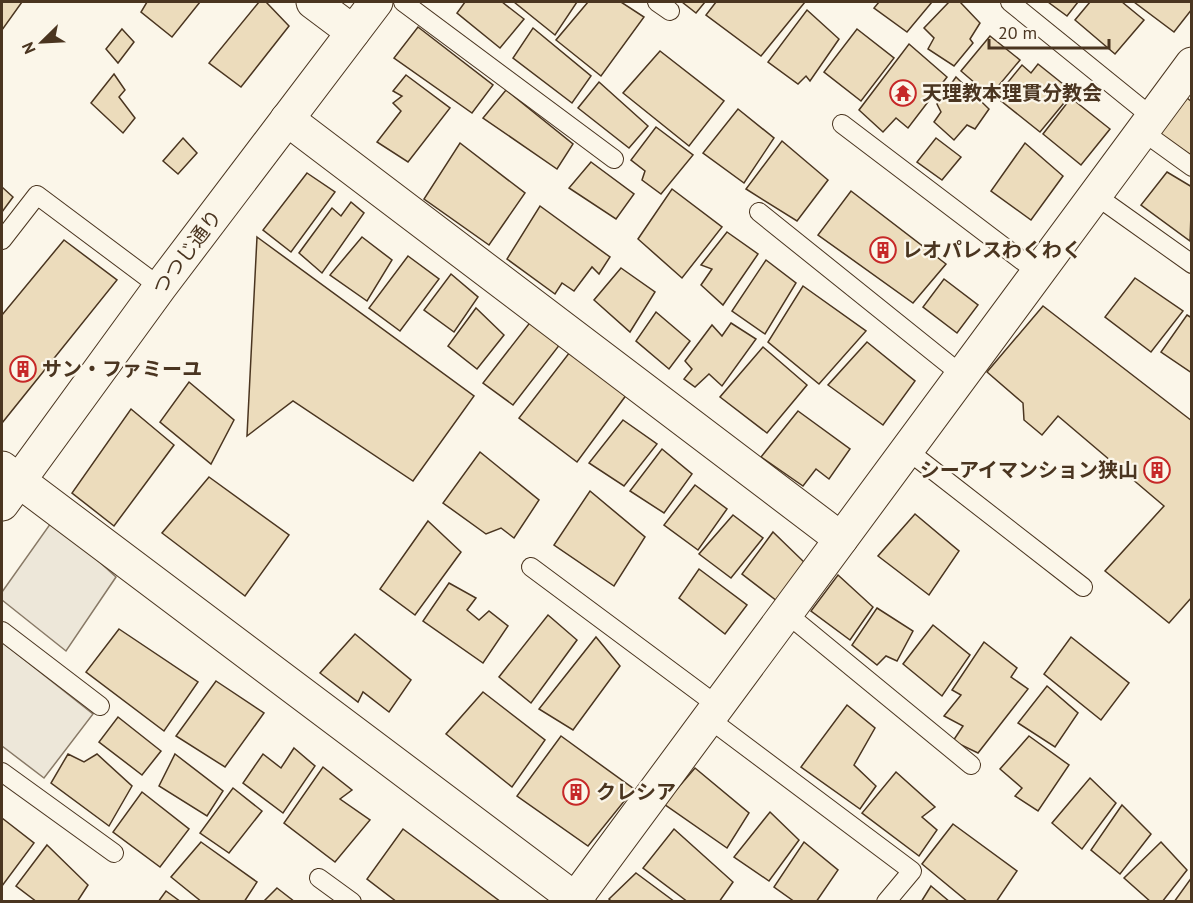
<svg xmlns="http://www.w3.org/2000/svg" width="1193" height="903" font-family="'PT Sans','Noto Sans JP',sans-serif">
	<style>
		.parking { fill: #ede7d9; stroke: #887966; stroke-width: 1.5 }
		.building { fill: #ecdcbc; stroke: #4a3520; stroke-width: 1.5 }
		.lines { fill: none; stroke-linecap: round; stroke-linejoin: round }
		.service-casing { stroke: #4a3520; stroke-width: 20 }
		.minor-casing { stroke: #4a3520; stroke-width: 35 }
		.primary-casing { stroke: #4a3520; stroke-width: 35 }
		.service { stroke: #fbf6e9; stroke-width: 18 }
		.minor { stroke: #fbf6e9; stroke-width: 33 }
		.primary { stroke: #fbf6e9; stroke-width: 33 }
		.labels { text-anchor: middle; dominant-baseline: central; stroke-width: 4.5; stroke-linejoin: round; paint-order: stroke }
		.poi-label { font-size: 20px; font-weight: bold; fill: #4a3520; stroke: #fbf6e9; text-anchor: start }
		.street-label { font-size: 20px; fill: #4a3520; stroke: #fbf6e9 }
	</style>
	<rect width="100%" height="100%" fill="#fbf6e9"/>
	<g class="parking">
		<path d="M53 520 116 577 66 651 2 600V592Z"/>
		<path d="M2 642 93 714 44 778 2 746Z"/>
	</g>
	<g class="building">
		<path d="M2 2H22L2 30Z"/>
		<path d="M147 2H200L172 37 141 12Z"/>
		<path d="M259 2H266L289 26 241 87 209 63Z"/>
		<path d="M465 2H502L524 19 500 48 457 13Z"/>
		<path d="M514 2H577L555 35Z"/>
		<path d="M588 2H621L644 17 601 76 556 40Z"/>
		<path d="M682 2H705L696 13Z"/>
		<path d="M716 2H805L761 56 706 15Z"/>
		<path d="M879 2H932L907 32 874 8Z"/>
		<path d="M949 2H960L980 23 970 39 973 43 954 66 928 49 934 38 924 28Z"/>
		<path d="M1048 2H1078L1067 16Z"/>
		<path d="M1090 2H1122L1144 20 1115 54 1075 20Z"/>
		<path d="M1134 2H1192V9L1174 32Z"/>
		<path d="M807 10 839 39 810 81 806 76 798 84 768 62Z"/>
		<path d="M418 27 493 85 472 113 394 58Z"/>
		<path d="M533 28 591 76 572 103 513 58Z"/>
		<path d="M122 29 134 42 118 63 106 49Z"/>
		<path d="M857 29 894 58 861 101 824 72Z"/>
		<path d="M990 36 1020 60 990 96 961 71Z"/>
		<path d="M909 44 947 77 908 128 896 118 883 132 859 110Z"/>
		<path d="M660 51 724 101 689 146 623 93Z"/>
		<path d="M1038 64 1073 92 1040 132 996 97 1022 65 1031 73Z"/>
		<path d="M114 74 125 90 119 97 135 118 123 133 91 103Z"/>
		<path d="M406 75 450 108 408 162 377 142 401 111 393 103 402 96 393 91Z"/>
		<path d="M956 77 989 109 975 129 967 125 954 140 934 122 941 112 937 104Z"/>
		<path d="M599 82 648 126 629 148 578 108Z"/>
		<path d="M506 90 573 144 557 169 483 118Z"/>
		<path d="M1071 98 1110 129 1081 165 1043 134Z"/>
		<path d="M1187 98 1192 102V156L1160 134Z"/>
		<path d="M738 109 774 138 744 183 703 153Z"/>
		<path d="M656 127 693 155 661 194 642 180 645 171 631 160Z"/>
		<path d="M183 138 197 153 178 174 163 161Z"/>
		<path d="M936 138 961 157 942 180 917 162Z"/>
		<path d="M782 141 828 180 797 221 746 189Z"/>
		<path d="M460 143 525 193 489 245 424 199Z"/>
		<path d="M1025 143 1063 176 1031 220 991 191Z"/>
		<path d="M591 162 634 194 616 219 569 188Z"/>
		<path d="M1167 172 1192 187 1190 241 1141 205Z"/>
		<path d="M307 173 335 192 291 252 263 230Z"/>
		<path d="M2 187 13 197 2 212Z"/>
		<path d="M672 189 722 227 682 278 638 239Z"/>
		<path d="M851 191 946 264 913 303 818 235Z"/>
		<path d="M351 202 364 213 322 273 299 253 332 208 341 216Z"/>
		<path d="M540 206 610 257 599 274 592 267 574 291 562 283 555 294 507 259Z"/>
		<path d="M727 232 758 254 723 305 701 285 712 269 701 265Z"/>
		<path d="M257 237 474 396 413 481 293 401 247 436Z"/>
		<path d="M362 237 392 260 367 301 330 275Z"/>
		<path d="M64 240 117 280 2 423V315Z"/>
		<path d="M408 256 439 279 400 331 369 308Z"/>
		<path d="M766 260 796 283 765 334 732 311Z"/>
		<path d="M621 268 655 292 630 332 594 300Z"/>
		<path d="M451 274 478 297 454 332 424 310Z"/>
		<path d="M1135 278 1183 311 1151 352 1105 317Z"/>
		<path d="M944 279 978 305 957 333 923 307Z"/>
		<path d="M803 286 866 331 819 384 768 342Z"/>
		<path d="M1043 306 1192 421V597L1169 623 1105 571 1164 506 1058 416 1042 435 1024 420 1023 403 987 372Z"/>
		<path d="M476 308 504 335 477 369 448 346Z"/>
		<path d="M656 312 690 341 669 369 636 341Z"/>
		<path d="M1187 315 1192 318V373L1161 352Z"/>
		<path d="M532 320 561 343 513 405 483 383Z"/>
		<path d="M731 323 756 339 722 386 709 374 695 387 684 379 692 369 685 361 712 325 722 336Z"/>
		<path d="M867 342 915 381 883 425 828 385Z"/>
		<path d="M763 347 807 385 767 433 720 397Z"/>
		<path d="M573 348 627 394 577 462 519 418Z"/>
		<path d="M189 382 234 420 211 464 160 422Z"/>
		<path d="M131 409 174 445 114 526 72 493Z"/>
		<path d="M798 411 850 449 829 479 816 469 803 486 761 457Z"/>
		<path d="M623 420 657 444 624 486 589 463Z"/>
		<path d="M662 449 692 474 664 513 630 491Z"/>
		<path d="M480 452 539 500 514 538 501 528 486 534 443 503Z"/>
		<path d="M209 477 289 535 245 596 162 533Z"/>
		<path d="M695 485 727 509 698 550 664 525Z"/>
		<path d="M590 491 645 537 614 586 554 545Z"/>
		<path d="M915 514 959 551 929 595 878 556Z"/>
		<path d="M733 515 763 538 731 578 699 554Z"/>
		<path d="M428 521 461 552 415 615 380 589Z"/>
		<path d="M773 532 805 563 777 601 742 574Z"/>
		<path d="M699 569 747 605 725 634 679 598Z"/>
		<path d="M838 575 873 607 850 640 811 611Z"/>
		<path d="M449 583 476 598 467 610 479 620 489 611 508 626 483 663 423 621Z"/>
		<path d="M877 608 913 631 897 661 886 656 877 665 852 645Z"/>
		<path d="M548 615 577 640 531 703 499 677Z"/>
		<path d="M933 625 970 655 942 696 903 664Z"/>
		<path d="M119 629 198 682 164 731 86 672Z"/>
		<path d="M355 634 411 680 389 712 363 692 358 702 320 673Z"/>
		<path d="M596 637 620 666 573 730 539 709Z"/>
		<path d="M1071 637 1129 683 1101 720 1044 674Z"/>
		<path d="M984 642 1017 668 1011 677 1028 689 978 753 953 741 963 726 944 716 961 695 952 690Z"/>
		<path d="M216 681 264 713 225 767 176 736Z"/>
		<path d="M1047 686 1078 713 1055 747 1018 723Z"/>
		<path d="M483 692 545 740 512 787 446 734Z"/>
		<path d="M847 705 875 728 854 765 876 786 860 809 801 767Z"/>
		<path d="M118 717 161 751 142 775 99 742Z"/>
		<path d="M561 736 634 789 588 846 517 796Z"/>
		<path d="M1029 736 1069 765 1038 811 1015 796 1022 788 1000 769Z"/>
		<path d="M294 748 315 766 283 813 243 783 263 754 281 768Z"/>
		<path d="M68 754 84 762 97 754 132 786 109 826 51 783Z"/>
		<path d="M175 754 223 791 207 816 159 786Z"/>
		<path d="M323 767 352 790 340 799 370 820 335 862 284 823Z"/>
		<path d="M695 768 749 813 727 848 664 804Z"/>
		<path d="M896 772 935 807 922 817 937 830 919 856 862 813Z"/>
		<path d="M1090 778 1116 803 1082 849 1052 823Z"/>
		<path d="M233 788 262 811 229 853 200 833Z"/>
		<path d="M142 792 189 829 160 867 113 832Z"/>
		<path d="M1122 805 1151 834 1120 874 1091 850Z"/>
		<path d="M770 812 799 840 769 881 734 857Z"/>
		<path d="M2 818 34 843 2 886Z"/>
		<path d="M953 824 1017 871 996 902H968L922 864Z"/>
		<path d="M403 829 501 902H397L367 879Z"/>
		<path d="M674 829 733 882 719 902H688L643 868Z"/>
		<path d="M201 842 257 882 244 902H202L171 877Z"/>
		<path d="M804 842 838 870 816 902H795L774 887Z"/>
		<path d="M1161 842 1187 870 1162 902H1151L1124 878Z"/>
		<path d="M47 845 88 885 77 902H37L16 886Z"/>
		<path d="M636 873 675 902H612L609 899Z"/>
		<path d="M1192 877V902H1174Z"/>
		<path d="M931 886 950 902H921Z"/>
		<path d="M277 888 295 902H263Z"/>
		<path d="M166 891 181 902H158Z"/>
	</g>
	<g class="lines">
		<g class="service-casing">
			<g id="service">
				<path d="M403 2 614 159"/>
				<path d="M657 2 670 11"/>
				<path d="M1010 2 1152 117"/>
				<path d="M842 124 1037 272"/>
				<path d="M1142 131 1192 167"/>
				<path d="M1095 195 1192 264"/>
				<path d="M759 212 962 375"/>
				<path d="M2 240 37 195 160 287"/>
				<path d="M907 450 1083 587"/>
				<path d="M531 567 718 706"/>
				<path d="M786 613 971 765"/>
				<path d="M2 631 100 706"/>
				<path d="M708 718 912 871 886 902"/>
				<path d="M2 772 114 853"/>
				<path d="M319 878 352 902"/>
			</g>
		</g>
		<g class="minor-casing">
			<g id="minor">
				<path d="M313 2 353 32"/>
				<path d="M287 119 841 539"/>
				<path d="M2 468 579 902"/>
				<path d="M573 902 1192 64"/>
			</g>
		</g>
		<g class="primary-casing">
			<path id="primary" d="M2 504 160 287 376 2"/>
		</g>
		<use href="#service" class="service"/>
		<use href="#minor" class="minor"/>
		<use href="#primary" class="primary"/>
	</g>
	<defs>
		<g id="temple-ring" transform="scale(1.35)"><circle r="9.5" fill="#fbf6e9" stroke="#c62828" stroke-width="1.5"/><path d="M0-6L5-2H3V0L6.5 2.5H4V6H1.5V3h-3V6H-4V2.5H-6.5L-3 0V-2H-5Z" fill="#c62828"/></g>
		<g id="building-ring" transform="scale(1.35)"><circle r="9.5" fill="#fbf6e9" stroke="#c62828" stroke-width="1.5"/><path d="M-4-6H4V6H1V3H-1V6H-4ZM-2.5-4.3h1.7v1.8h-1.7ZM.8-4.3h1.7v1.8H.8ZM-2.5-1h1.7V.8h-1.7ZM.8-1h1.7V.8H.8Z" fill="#c62828"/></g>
	</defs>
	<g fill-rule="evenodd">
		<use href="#temple-ring" x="903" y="93"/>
		<use href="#building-ring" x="883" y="250"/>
		<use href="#building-ring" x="23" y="369"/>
		<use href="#building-ring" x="1157" y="470"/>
		<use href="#building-ring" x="576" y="792"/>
	</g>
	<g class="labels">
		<g class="poi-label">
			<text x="922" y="93">天理教本理貫分教会</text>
			<text x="902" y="250">レオパレスわくわく</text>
			<text x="42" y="369">サン・ファミーユ</text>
			<text x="1138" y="470" text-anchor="end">シーアイマンション狭山</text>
			<text x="596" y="792">クレシア</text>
		</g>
		<g class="street-label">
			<text transform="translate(187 252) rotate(-53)">つつじ通り</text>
		</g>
	</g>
	<rect width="1193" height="903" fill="none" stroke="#4a3520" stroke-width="6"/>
	<g transform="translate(42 42) rotate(246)" stroke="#fbf6e9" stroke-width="4.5" paint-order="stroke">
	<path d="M0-4.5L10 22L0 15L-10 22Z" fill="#4a3520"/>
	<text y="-9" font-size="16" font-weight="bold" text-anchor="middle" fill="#4a3520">N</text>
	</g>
	<path d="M989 39v9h120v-9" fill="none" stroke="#4a3520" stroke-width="3"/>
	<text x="998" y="39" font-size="18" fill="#4a3520" stroke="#fbf6e9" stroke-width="4.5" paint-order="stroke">20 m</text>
</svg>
